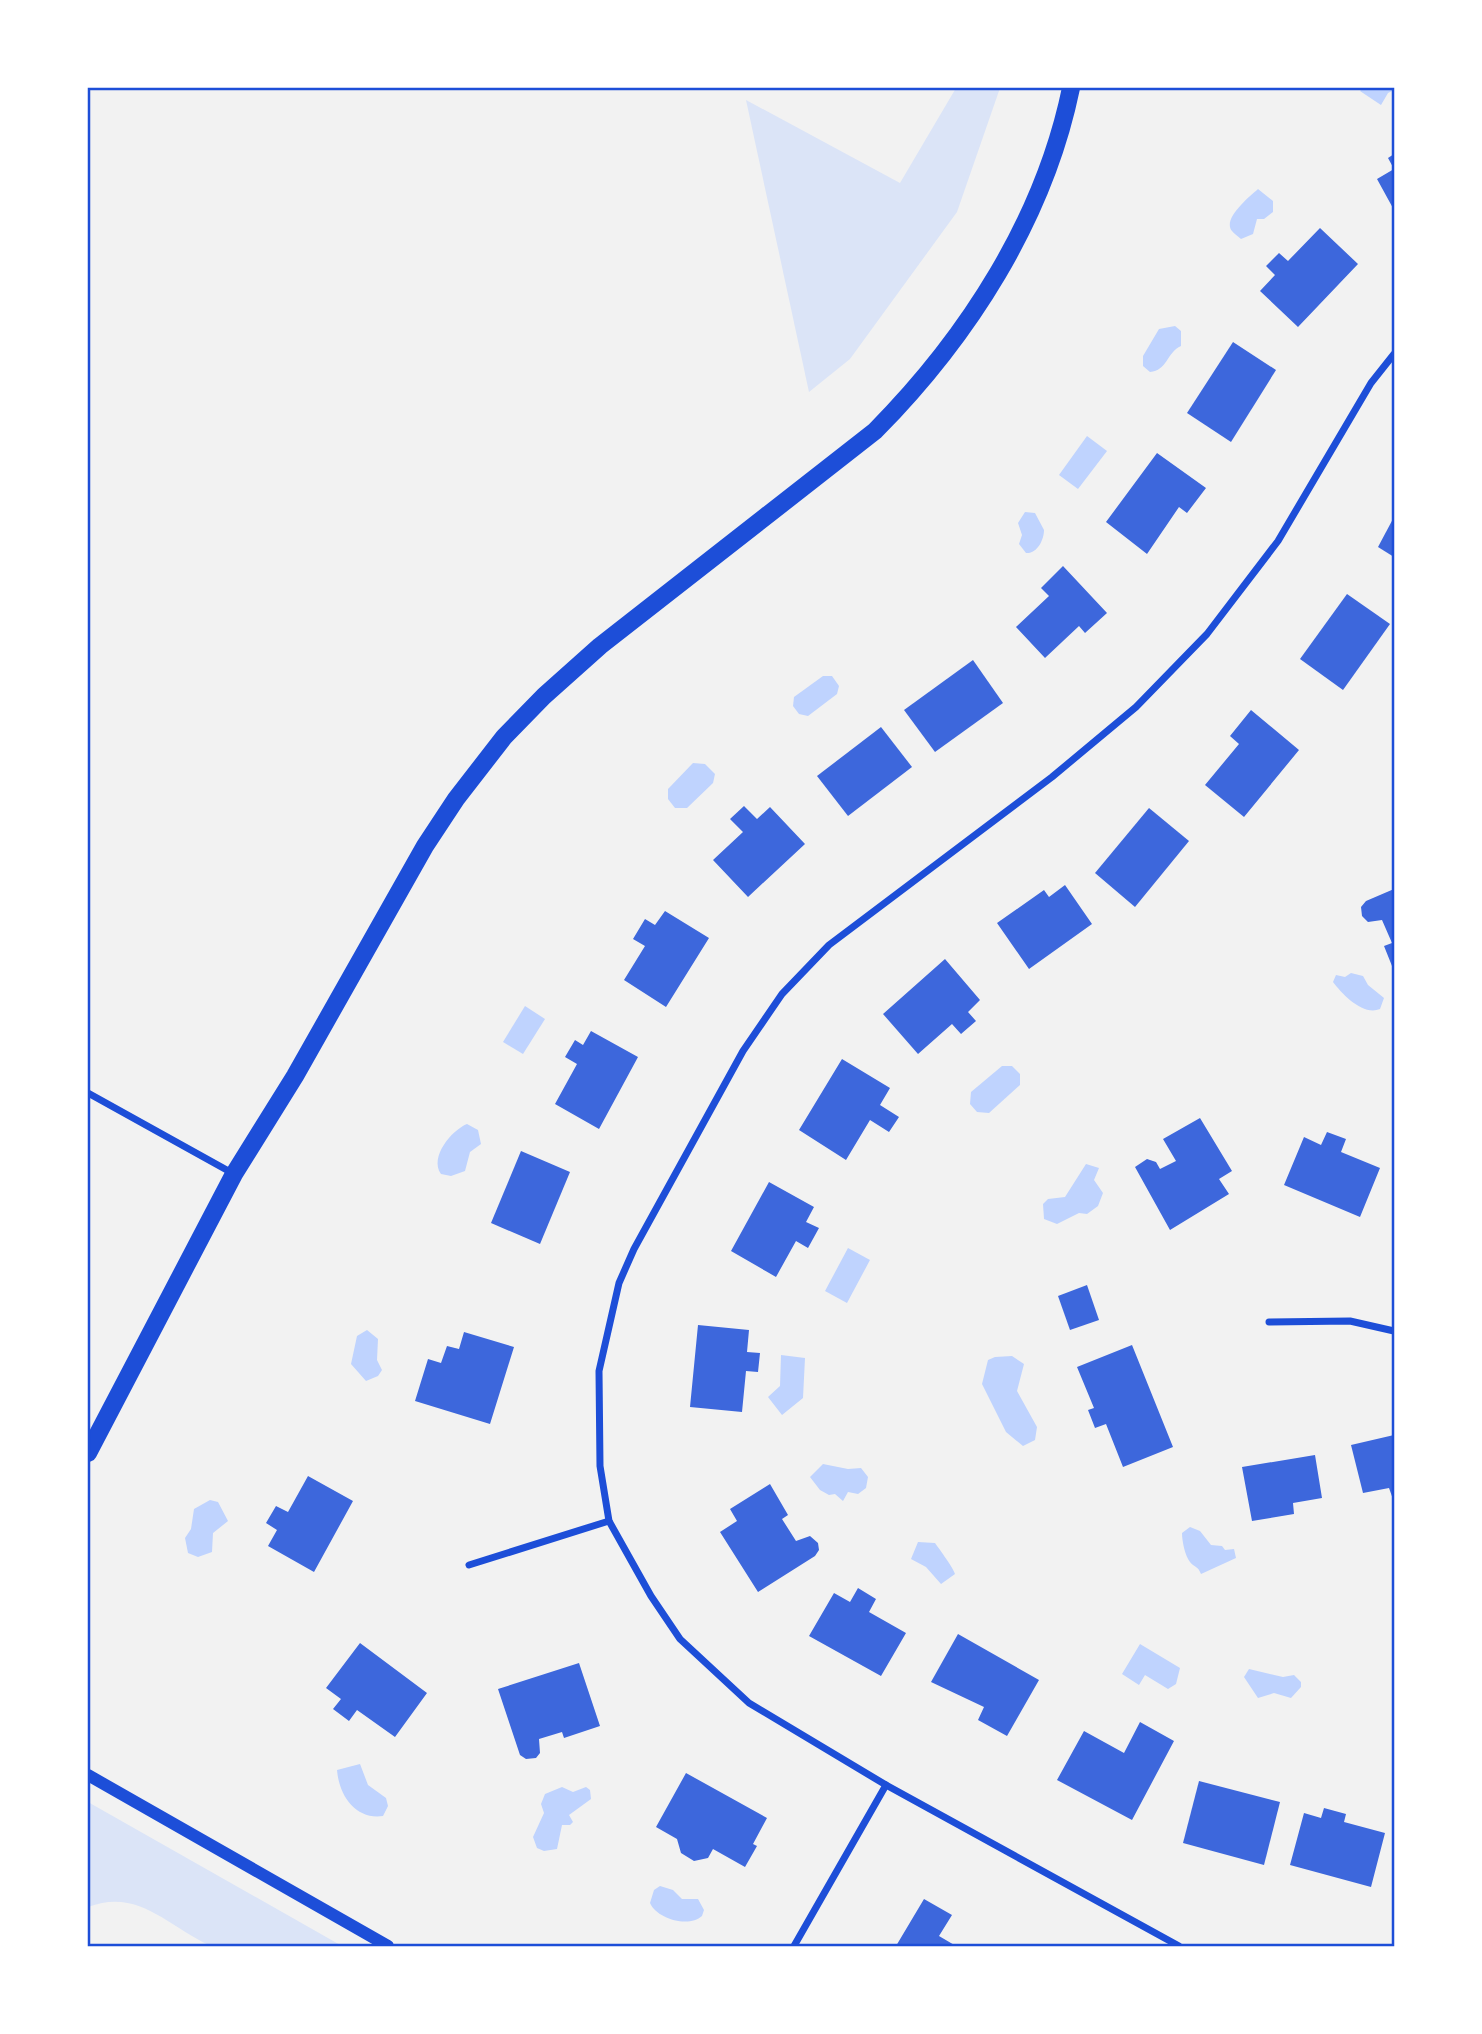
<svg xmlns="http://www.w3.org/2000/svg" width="1482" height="2034" font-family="Helvetica,sans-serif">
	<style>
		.green { fill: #dbe4f7 }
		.water { fill: #bfd3fe }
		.building { fill: #3d67dc }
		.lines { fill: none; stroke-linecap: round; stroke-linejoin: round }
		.minor { stroke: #1d4ed8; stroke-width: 7 }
		.tertiary { stroke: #1d4ed8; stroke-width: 12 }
		.primary { stroke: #1d4ed8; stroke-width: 18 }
		.neatline { fill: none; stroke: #1d4ed8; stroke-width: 2.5 }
	</style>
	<rect width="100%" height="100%" fill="#f2f2f2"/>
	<g class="green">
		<path d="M956 88H1000L957 212 850 359 809 392 746 100 900 183Z"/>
		<path d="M88 1802 342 1946H343C320 1947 223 1951 209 1945 166 1925 138 1888 88 1907Z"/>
	</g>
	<g class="water">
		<path d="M1363 88H1394V90L1388 93 1381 105 1360 91Z"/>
		<path d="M1258 189 1273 201V212L1264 219H1257L1253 234 1241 239C1238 236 1234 234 1232 231 1222 219 1249 197 1258 189Z"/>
		<path d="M1175 326 1181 331V346C1167 352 1167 371 1150 372L1143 366V356L1159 329Z"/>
		<path d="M1087 436 1107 451 1078 489 1059 475Z"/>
		<path d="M1025 512 1035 513 1044 530C1044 540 1037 554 1026 553L1019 544 1022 535 1018 523Z"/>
		<path d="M823 676H832L839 686 837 694 808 716 799 714 793 706 794 697Z"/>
		<path d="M693 763 705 764 715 774 713 783 687 808H675L668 799V789Z"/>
		<path d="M1351 973 1363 976 1368 985 1384 998 1380 1009C1363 1016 1343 995 1333 982L1336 975 1345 977Z"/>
		<path d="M525 1006 545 1019 523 1054 503 1042Z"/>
		<path d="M1002 1066H1012L1020 1074V1085L989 1113 977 1112 970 1104 971 1092Z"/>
		<path d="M467 1124 478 1130 481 1144 470 1152 465 1171 451 1176 441 1174C429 1157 452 1130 467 1124Z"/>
		<path d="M1086 1164 1099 1168 1094 1180 1103 1193 1098 1206 1087 1214 1079 1213 1057 1224 1044 1219 1043 1204 1048 1199 1065 1197Z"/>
		<path d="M848 1248 870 1260 847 1303 825 1291Z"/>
		<path d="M367 1330 378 1339 377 1360 382 1370 378 1376 366 1381 351 1364 357 1336Z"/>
		<path d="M781 1355 805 1358 803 1398 782 1415 768 1397 780 1386Z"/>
		<path d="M1012 1356 1024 1364 1017 1391 1037 1427 1035 1440 1023 1446 1006 1432 982 1384 988 1360 995 1357Z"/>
		<path d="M823 1464 848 1469 861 1468 868 1477 866 1488 858 1494 848 1492 843 1501 835 1494 829 1495 820 1490 810 1477Z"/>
		<path d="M210 1500 218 1502 228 1521 213 1533 212 1552 198 1557 188 1553 185 1538 191 1529 194 1509Z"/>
		<path d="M1190 1527 1200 1531 1211 1545 1222 1546 1225 1550 1234 1549 1236 1558 1201 1574C1198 1566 1195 1568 1190 1562 1185 1556 1182 1541 1182 1533Z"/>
		<path d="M918 1542 935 1543C940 1550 954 1569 955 1574L941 1584 926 1567 911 1559Z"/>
		<path d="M1140 1644 1180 1668 1176 1684 1168 1689 1145 1675 1139 1685 1122 1674Z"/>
		<path d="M1249 1669 1283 1677 1294 1675 1301 1682V1687L1291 1698 1274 1693 1258 1698 1244 1677Z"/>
		<path d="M360 1764 368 1785 386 1798 388 1806 383 1816C356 1820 339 1796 337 1770Z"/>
		<path d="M562 1787 573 1792 586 1787 590 1790 591 1799 569 1815 573 1822 570 1825H562L557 1849 544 1851 537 1848 533 1837 544 1813 541 1804 545 1794Z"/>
		<path d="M660 1886 673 1890 682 1899H698L704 1910 702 1916C689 1928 657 1919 650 1903L654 1890Z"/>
	</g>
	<g class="building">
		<path d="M1394 154V210L1377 179 1394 169 1388 158Z"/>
		<path d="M1320 228 1358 264 1298 327 1260 291 1275 275 1266 266 1279 253 1288 261Z"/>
		<path d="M1233 342 1276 370 1231 442 1187 413Z"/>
		<path d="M1157 453 1206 488 1187 513 1179 507 1147 554 1106 522Z"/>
		<path d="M1394 517V557L1378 547Z"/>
		<path d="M1063 566 1107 613 1085 633 1079 626 1045 658 1016 627 1049 596 1041 588Z"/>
		<path d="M1347 594 1390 624 1343 690 1300 659Z"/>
		<path d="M973 660 1003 703 935 752 904 710Z"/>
		<path d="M1251 710 1299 750 1244 817 1205 785 1239 744 1230 736Z"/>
		<path d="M881 727 912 767 848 816 817 776Z"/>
		<path d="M744 806 757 819 770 807 805 844 748 897 713 860 743 832 730 819Z"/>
		<path d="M1149 808 1189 841 1135 907 1095 873Z"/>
		<path d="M1065 885 1092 924 1029 969 997 923 1044 890 1049 897Z"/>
		<path d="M1394 889V971L1384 946 1392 943 1382 920 1368 922 1362 916 1361 907 1366 901Z"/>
		<path d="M665 911 709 938 666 1007 624 980 645 946 633 939 645 919 655 925Z"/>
		<path d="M945 959 980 1000 968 1012 976 1021 961 1034 952 1024 918 1054 883 1014Z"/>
		<path d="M591 1031 638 1057 599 1129 555 1104 577 1064 565 1057 575 1040 583 1045Z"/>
		<path d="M842 1059 890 1088 880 1105 899 1117 889 1132 870 1120 846 1160 799 1130Z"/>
		<path d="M1200 1118 1232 1171 1219 1179 1229 1194 1170 1230 1135 1167 1147 1159 1156 1162 1160 1169 1176 1161 1163 1139Z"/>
		<path d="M1327 1132 1346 1139 1341 1152 1380 1168 1360 1217 1284 1185 1304 1137 1321 1145Z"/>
		<path d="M521 1151 570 1172 540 1244 491 1223Z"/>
		<path d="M769 1182 814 1207 806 1222 819 1228 808 1248 796 1241 776 1277 731 1251Z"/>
		<path d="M1087 1285 1099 1320 1070 1330 1058 1296Z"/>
		<path d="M698 1325 749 1330 747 1352 760 1353 758 1372 746 1371 742 1412 690 1407Z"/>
		<path d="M464 1332 514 1347 490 1424 415 1401 428 1359 441 1363 447 1346 459 1349Z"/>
		<path d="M1132 1345 1173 1447 1123 1467 1106 1424 1095 1428 1088 1410 1094 1408 1077 1367Z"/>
		<path d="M1394 1435V1502L1389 1488 1363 1493 1351 1445Z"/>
		<path d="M1315 1455 1322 1498 1293 1503 1294 1514 1252 1521 1242 1467Z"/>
		<path d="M308 1476 353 1501 314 1572 268 1546 277 1530 266 1523 276 1506 288 1512Z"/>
		<path d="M770 1484 788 1515 782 1519 796 1541 810 1536 818 1543 819 1550 815 1556 758 1592 720 1532 737 1521 730 1509Z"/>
		<path d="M858 1588 876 1599 869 1612 906 1633 881 1676 809 1636 834 1593 850 1602Z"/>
		<path d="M958 1634 1039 1680 1007 1736 978 1720 984 1707 931 1682Z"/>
		<path d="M360 1643 427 1693 395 1737 357 1710 349 1721 333 1709 341 1699 326 1688Z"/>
		<path d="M579 1663 600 1726 564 1738 562 1732 539 1739 540 1753 536 1758 526 1759 520 1755 498 1689Z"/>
		<path d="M1140 1722 1174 1741 1132 1820 1057 1780 1084 1731 1124 1753Z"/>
		<path d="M686 1773 767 1818 753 1844 757 1846 745 1867 713 1849 708 1858 694 1861 681 1853 677 1839 656 1827Z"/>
		<path d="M1199 1781 1280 1802 1264 1865 1183 1843Z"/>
		<path d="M1324 1808 1346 1814 1344 1822 1385 1833 1371 1887 1290 1865 1304 1813 1321 1818Z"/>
		<path d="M924 1899 952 1915 939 1936 956 1946H896Z"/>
	</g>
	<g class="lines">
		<g class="minor">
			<path d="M88 1093 234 1174"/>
			<path d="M1269 1322 1350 1321 1394 1331"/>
			<path d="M469 1565 609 1521"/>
			<path d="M794 1946 886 1785"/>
			<path d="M1179 1946 886 1785 749 1703 680 1639 651 1596 609 1521 600 1466 599 1371 619 1283 634 1249 743 1051 782 994 829 945 1052 777 1136 707 1207 634 1278 541 1371 383 1394 354"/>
		</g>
		<path class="tertiary" d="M88 1775 388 1946"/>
		<path class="primary" d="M88 1453 234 1174 295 1076 425 846 456 799 504 737 544 696 600 646 875 431C968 337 1044 219 1071 88"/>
	</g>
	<rect width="1482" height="2034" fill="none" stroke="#ffffff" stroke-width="178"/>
	<rect x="89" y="89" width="1304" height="1856" class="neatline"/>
</svg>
